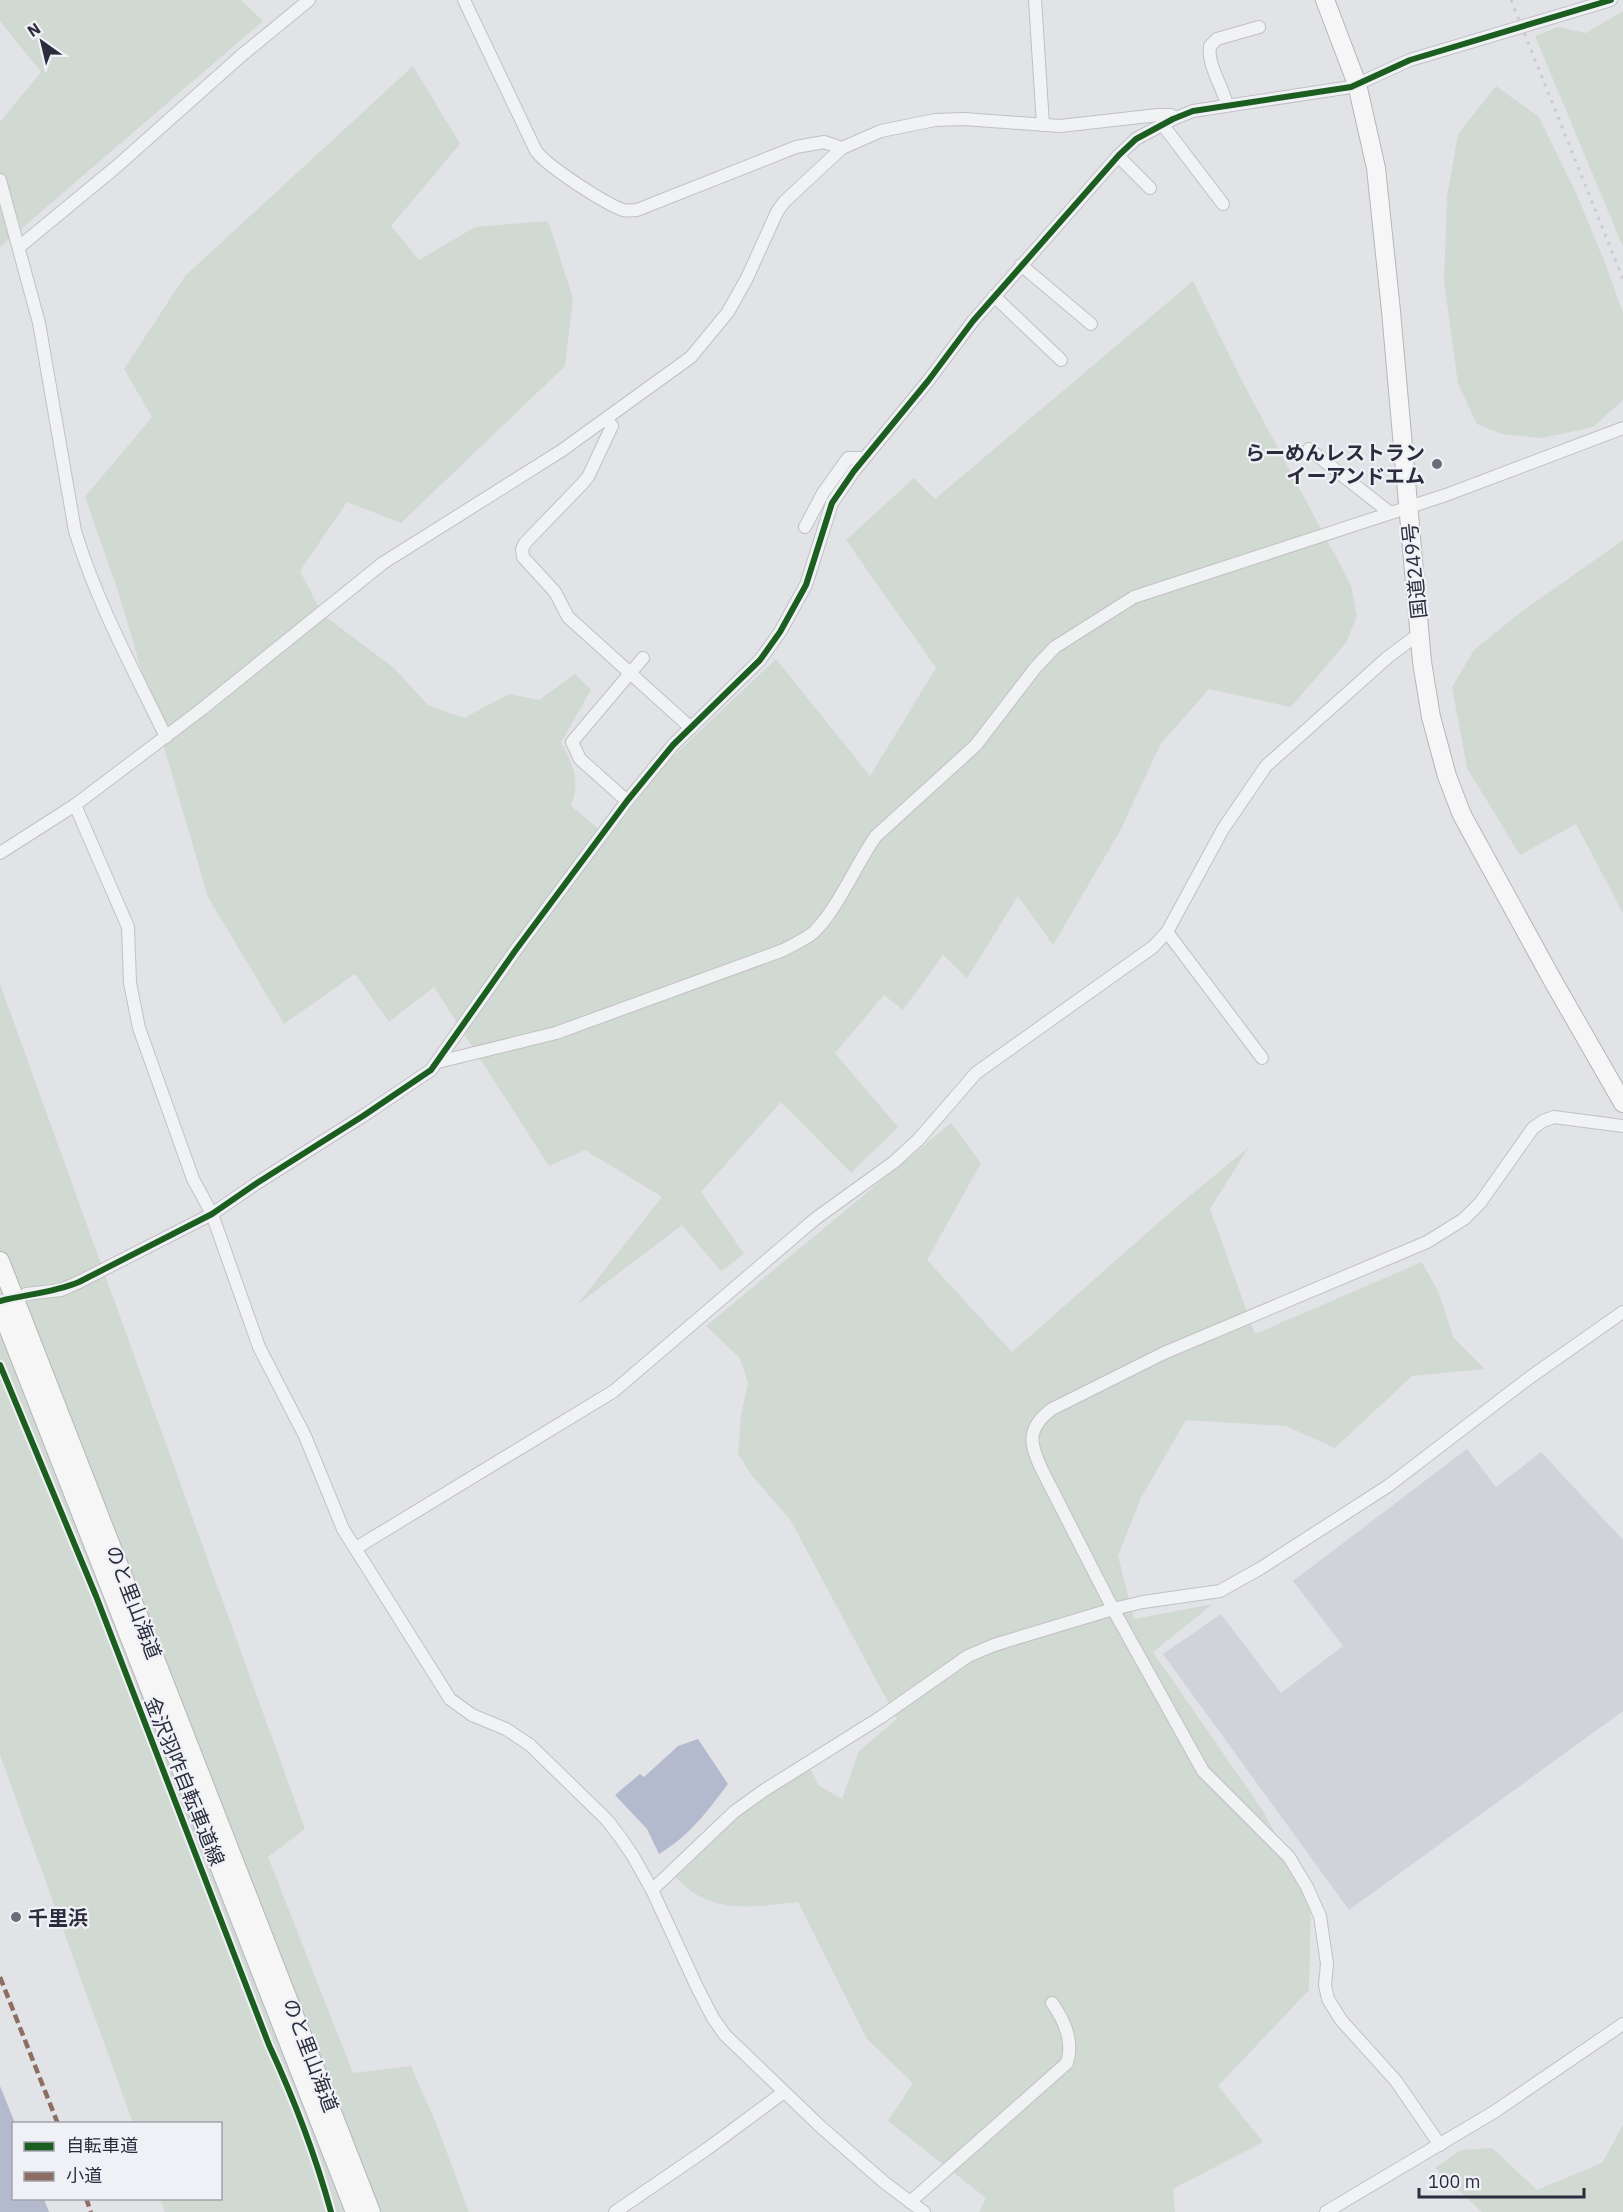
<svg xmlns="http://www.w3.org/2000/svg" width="1623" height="2212" font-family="'IBM Plex Sans','Noto Sans JP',sans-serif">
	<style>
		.built { fill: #d1d2da }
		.green { fill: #d1d9d3 }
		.water { fill: #b4bace }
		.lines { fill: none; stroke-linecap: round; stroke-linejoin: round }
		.minor-casing { stroke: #c1c1c5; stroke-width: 14 }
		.highway-casing { stroke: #b5b6bb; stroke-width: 20 }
		.minor { stroke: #f1f2f4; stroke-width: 12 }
		.highway { stroke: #f6f6f6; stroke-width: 18 }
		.rail { stroke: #cbcbce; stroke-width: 3; stroke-dasharray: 3 6; stroke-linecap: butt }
		.quiet { stroke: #8d6e63; stroke-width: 4.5; stroke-dasharray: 9 4.5; stroke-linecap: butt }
		.cycleway-casing { stroke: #f0f1f6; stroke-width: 10 }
		.cycleway { stroke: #1b5e20; stroke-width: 6 }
		.poi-dot { fill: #6b6d79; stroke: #f0f1f6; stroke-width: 2 }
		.labels { text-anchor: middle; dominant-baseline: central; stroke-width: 4.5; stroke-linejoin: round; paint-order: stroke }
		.poi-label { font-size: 20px; font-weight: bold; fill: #2b2d3e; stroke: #f0f1f6; text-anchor: end }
		.street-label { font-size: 20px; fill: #2b2d3e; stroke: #f0f1f6 }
	</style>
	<rect width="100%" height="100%" fill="#e2e3e7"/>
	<path class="built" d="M1467 1449 1496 1487 1541 1452 1623 1540V1711L1349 1910 1163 1654 1221 1614 1281 1693 1343 1646 1293 1581Z"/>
	<g class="green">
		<path d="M0 0H241L263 21 0 247V122L41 72 0 21Z"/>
		<path d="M1623 11V247L1535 36 1558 27 1586 33Z"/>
		<path d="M413 66 460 144 391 226 419 260 475 227 548 221 573 298 565 366 401 523 347 502 300 571 322 614 394 668 428 705 464 718 509 694 539 700 575 674 591 690 561 742C573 766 581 780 571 806L609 837 663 766 776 659 870 776 936 668 846 540 914 478 935 499 1193 281 1241 379 1351 585 1357 616 1346 643 1291 707 1209 689 1160 745 1120 831 1053 945 1018 896 967 978 943 955 903 1010 884 995 835 1053 898 1127 851 1173 781 1102 701 1192 744 1254 721 1271 682 1225 577 1305 662 1197 585 1150 549 1166 434 987 389 1022 355 974 284 1024 208 897 119 594 85 497 152 417 124 369 185 276Z"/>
		<path d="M1496 86 1539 117 1577 195 1607 268 1623 313V400L1593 427 1542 438 1501 434 1477 424 1458 384 1444 281 1447 197 1458 134Z"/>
		<path d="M1623 540V913L1576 824 1520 855 1467 768 1452 687 1474 650 1521 612Z"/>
		<path d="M0 984 305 1829 268 1857 353 2073 411 2066 436 2123 469 2212H165L160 2199 220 2198V2124L133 2123 0 1755Z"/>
		<path d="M951 1123 981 1163 927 1260 1012 1352 1174 1209 1249 1147 1210 1209 1255 1334 1422 1262 1439 1293 1453 1337 1485 1369 1412 1376 1335 1448 1286 1426 1186 1420 1141 1498 1118 1556 1134 1619 1213 1604 1153 1652 1263 1811 1311 1900 1309 1990 1218 2086 1263 2142 1173 2189 1175 2212H979L986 2198 888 2121 913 2083 867 2039 798 1902C765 1905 728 1913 697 1895 689 1890 682 1883 675 1877L738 1816 810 1768 818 1785 842 1799 859 1751 897 1719 791 1521 753 1477 738 1454 741 1415 748 1383 740 1358 706 1326Z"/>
		<path d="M1623 2125V2212H1482L1435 2168 1461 2150 1492 2148 1537 2190 1602 2163Z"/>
	</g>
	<g class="water">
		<path d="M698 1739 728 1784C706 1813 690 1835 659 1854L647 1829 615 1795 640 1774 644 1777 678 1746Z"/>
		<path d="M0 2086 15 2123 14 2198 44 2199 49 2212H0Z"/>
	</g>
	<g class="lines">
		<g class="minor-casing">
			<g id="minor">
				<path d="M464 0 536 151C548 167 604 203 623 210 627 211 633 210 637 210L796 147 824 142 842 148"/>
				<path d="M1035 0 1043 125"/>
				<path d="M1227 105C1223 87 1207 65 1210 46L1217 39 1259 27"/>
				<path d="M1162 124 1223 204"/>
				<path d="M1118 156 1150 188"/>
				<path d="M0 180 39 323 75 531C97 603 133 669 166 737"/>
				<path d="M19 247 116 167 242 55 309 0"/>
				<path d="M1021 265 1091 324"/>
				<path d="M994 296 1061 360"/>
				<path d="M606 420 612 426 588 477 581 485 525 543 522 549 523 557 555 592 568 617 691 728"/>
				<path d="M1309 449 1389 512"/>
				<path d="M805 527 823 493 848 458H864"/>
				<path d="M627 801 580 759 572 742 643 658"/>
				<path d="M75 805 128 927 130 983 139 1028 193 1179 212 1214 259 1347 305 1436 343 1529 450 1699 472 1715 506 1729 530 1745 607 1820 620 1837 633 1856 652 1890 697 1987 713 2018 725 2035 822 2128 885 2183 924 2212"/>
				<path d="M0 853 75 805 202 709 383 563 561 451 691 357 728 312 747 278 777 212 784 202 842 148 881 131 935 120 964 119 1060 126 1158 115H1171L1173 119"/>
				<path d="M1167 932 1262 1058"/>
				<path d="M438 1062 556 1033 781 951C792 945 805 940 814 932 837 910 856 864 876 836L976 745 1036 667 1055 647 1134 597 1446 495 1623 428"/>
				<path d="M26 1294 61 1290 79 1282 212 1214 257 1183 363 1116 431 1070 515 951 627 801 673 745 760 660 780 632 806 585 832 503 854 471 928 381 973 321 1119 155 1136 139 1173 119 1193 111 1351 87 1410 60 1611 0"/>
				<path d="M356 1548 614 1391 815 1219 894 1162 918 1140 976 1073 1153 947 1167 932 1223 829 1266 766 1388 657 1420 633"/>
				<path d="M652 1890 734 1812 763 1791 881 1717 968 1656 994 1645 1113 1609 1143 1602 1220 1591 1261 1568 1388 1486 1529 1378 1623 1312"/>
				<path d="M1440 2145 1396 2081 1341 2020 1328 1999 1325 1985 1327 1964 1320 1916 1307 1887 1289 1857 1203 1771 1113 1609 1043 1472C1030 1445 1025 1429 1052 1409L1164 1353 1427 1242 1464 1219 1480 1203 1533 1128 1543 1121 1554 1117 1623 1126"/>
				<path d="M910 2202 1067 2063C1074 2041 1065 2021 1052 2003"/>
				<path d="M615 2212 707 2149 784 2092"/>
				<path d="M1326 2212 1494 2112 1623 2024"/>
			</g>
		</g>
		<g class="highway-casing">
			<g id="highway">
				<path d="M1325 0 1357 84 1376 168 1391 311 1422 662 1431 717 1447 776 1462 815 1553 981 1623 1103"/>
				<path d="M0 1261 371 2212"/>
				<path d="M0 1307 355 2212"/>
			</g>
		</g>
		<use href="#minor" class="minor"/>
		<use href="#highway" class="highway"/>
		<path class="rail" d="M1511 0 1623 279"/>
		<g class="quiet">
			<path d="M0 1977 58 2124"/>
			<path d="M86 2198 91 2212"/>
		</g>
		<g class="cycleway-casing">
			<g id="cycleway">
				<path d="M0 1301C27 1294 53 1293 79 1282L212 1214 257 1183 363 1116 431 1070 515 951 627 801 673 745 760 660 780 632 806 585 832 503 854 471 928 381 973 321 1119 155 1136 139 1173 119 1193 111 1351 87 1410 60 1611 0"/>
				<path d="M0 1365 96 1596 269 2045C294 2099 315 2154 331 2212"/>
			</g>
		</g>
		<use href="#cycleway" class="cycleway"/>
	</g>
	<g class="poi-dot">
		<circle cx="1437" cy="464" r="6"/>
		<circle cx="16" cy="1917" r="6"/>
	</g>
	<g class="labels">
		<g class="poi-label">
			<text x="1425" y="452">らーめんレストラン<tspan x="1425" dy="23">イーアンドエム</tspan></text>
			<text x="28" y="1917" text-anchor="start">千里浜</text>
		</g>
		<g class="street-label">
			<text transform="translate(1414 571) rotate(-96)">国道249号</text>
			<text transform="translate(134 1602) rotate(69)">のと里山海道</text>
			<text transform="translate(185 1781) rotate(68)">金沢羽咋自転車道線</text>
			<text transform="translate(311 2055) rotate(69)">のと里山海道</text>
		</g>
	</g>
	<rect x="12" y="2122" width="210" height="78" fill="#f0f1f6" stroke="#a1a3ac" stroke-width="1.5"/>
	<rect x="24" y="2142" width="30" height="9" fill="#1b5e20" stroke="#a1a3ac" stroke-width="1.5"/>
	<text x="66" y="2152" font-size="18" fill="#2b2d3e">自転車道</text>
	<rect x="24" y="2172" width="30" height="9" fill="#8d6e63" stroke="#a1a3ac" stroke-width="1.5"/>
	<text x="66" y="2182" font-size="18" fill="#2b2d3e">小道</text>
	<g transform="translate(42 42) rotate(326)" stroke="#f0f1f6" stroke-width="4.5" paint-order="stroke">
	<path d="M0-4.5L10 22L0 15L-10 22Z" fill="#2b2d3e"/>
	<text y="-9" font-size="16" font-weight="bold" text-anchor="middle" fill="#2b2d3e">N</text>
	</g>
	<path d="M1419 2188v9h165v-9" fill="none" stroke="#2b2d3e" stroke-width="3"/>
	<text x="1428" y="2188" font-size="18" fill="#2b2d3e" stroke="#f0f1f6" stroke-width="4.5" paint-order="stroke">100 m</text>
</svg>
